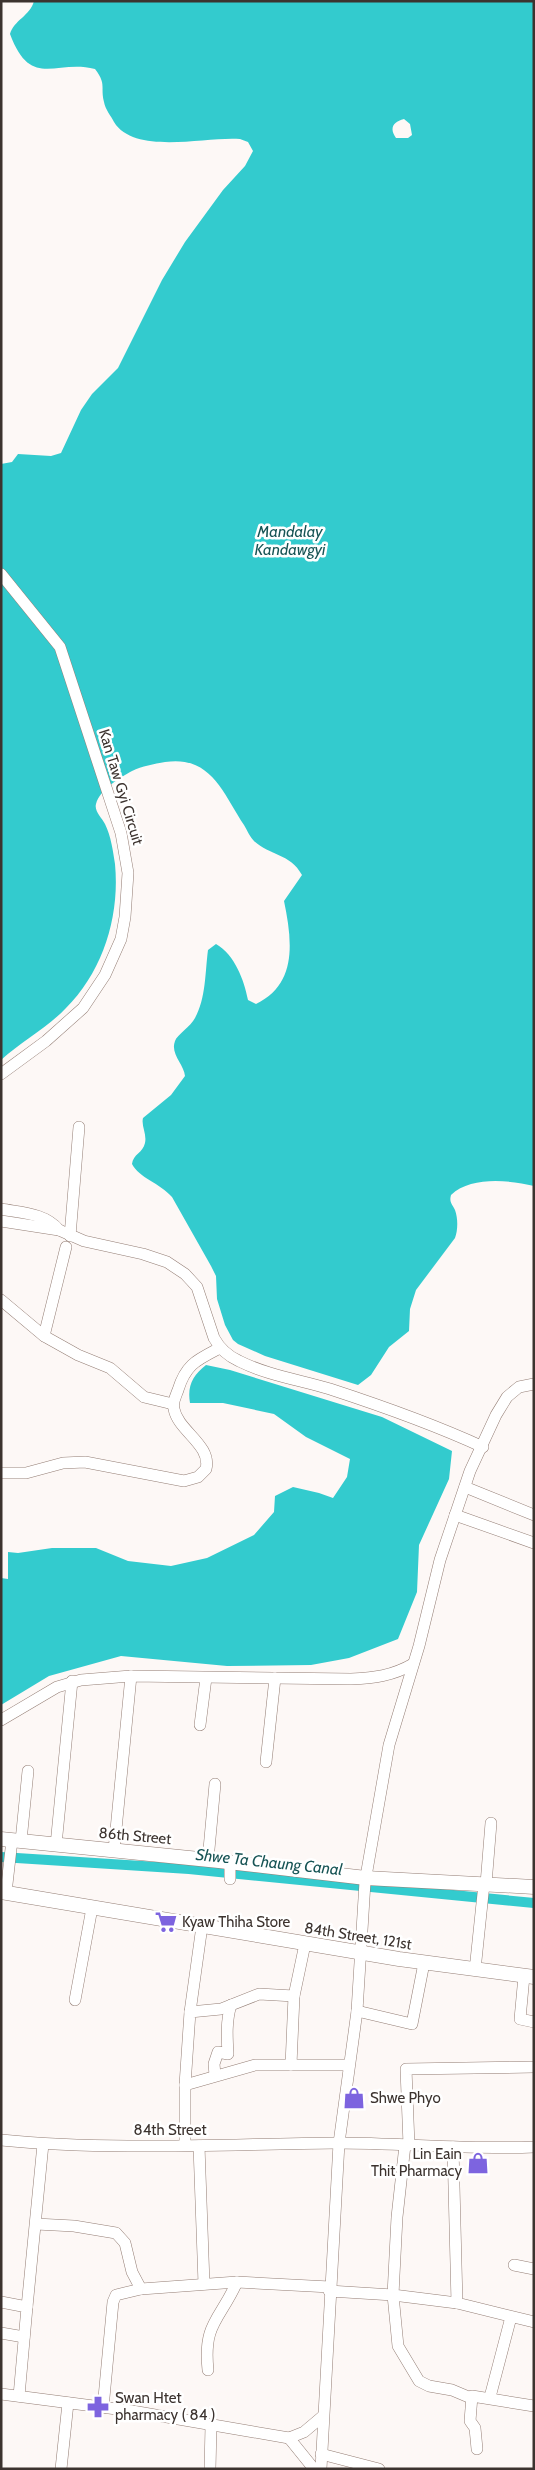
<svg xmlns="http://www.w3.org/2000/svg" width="535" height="2470" font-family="Cabin,sans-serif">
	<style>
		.water { fill: #33cbce; fill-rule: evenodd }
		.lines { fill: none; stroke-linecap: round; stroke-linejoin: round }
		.canal { stroke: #33cbce; stroke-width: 10 }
		.minor-casing { stroke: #947e75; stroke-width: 12 }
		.major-casing { stroke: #947e75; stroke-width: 15 }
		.minor { stroke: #fff; stroke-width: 11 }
		.major { stroke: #fff; stroke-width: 14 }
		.labels { text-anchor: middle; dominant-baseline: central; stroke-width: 5; stroke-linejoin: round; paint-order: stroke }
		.street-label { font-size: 15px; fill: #3c332f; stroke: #fff }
		.poi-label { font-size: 15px; fill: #3c332f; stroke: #fff; text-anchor: start }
		.water-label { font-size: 16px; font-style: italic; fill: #175455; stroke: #fff }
	</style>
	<rect width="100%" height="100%" fill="#fdf8f6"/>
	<g class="water">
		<path d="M34 1H534V1186C509 1180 471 1176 451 1195 449 1202 452 1204 455 1210 458 1218 458 1230 455 1238L416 1290 410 1309 409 1331 389 1347 371 1375 358 1385 265 1356 238 1344 233 1340 225 1325 217 1299 216 1276 211 1266 172 1197C160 1183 139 1178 132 1164 133 1154 143 1153 145 1143 147 1134 141 1126 143 1118L171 1095 185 1076C184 1064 170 1054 175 1041 177 1035 191 1026 195 1018 206 998 205 973 208 950L216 944C235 955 244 980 248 1000L256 1004C298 984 292 940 284 901L302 875C290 853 270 856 254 841 250 837 247 830 244 825 223 793 211 755 165 762 154 764 142 766 132 771 120 778 100 789 96 804 94 811 102 818 105 824 111 836 113 851 115 864 120 916 103 971 66 1008 47 1028 22 1041 1 1060V464L12 462 18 454 51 456 61 453 81 410 92 394 118 368 162 280 185 242 223 190 245 166 253 151 248 142 240 139C207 136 135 156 114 122 111 116 105 109 104 102 100 86 107 85 95 69 55 59 31 90 10 34 14 20 30 16 34 1ZM404 119 410 124 412 135 408 138H396C389 128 393 122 404 119Z"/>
		<path d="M206 1365 230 1370 382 1417 452 1451 449 1479 419 1545 417 1592 398 1639 349 1658 311 1665 227 1666 121 1656 49 1676 1 1705V1578L8 1579V1552L18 1553 52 1548H96L128 1561 171 1566 207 1558 254 1535 274 1512 275 1496 293 1487 319 1493 333 1498 347 1477 350 1459 306 1437 274 1414 223 1403H190C187 1386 193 1375 206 1365Z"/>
	</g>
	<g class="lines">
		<path class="canal" d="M1 1857 189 1869 534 1903"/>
		<g class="minor-casing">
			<g id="minor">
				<path d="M1 574 60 647 121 833 128 873 125 917 121 939 105 975 83 1008 46 1041 1 1074"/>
				<path d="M1 1209C22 1213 45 1213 59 1230"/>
				<path d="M1 1221 59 1230 84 1241 143 1254 167 1262 185 1274 197 1287 214 1338C220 1349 228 1356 239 1361 267 1375 300 1380 330 1389 382 1406 433 1424 483 1447"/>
				<path d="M70 1236 79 1127"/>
				<path d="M1 1300 44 1336 78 1355 110 1368 144 1397 173 1404"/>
				<path d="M44 1336 66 1247"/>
				<path d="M1 1473H26L63 1463 85 1462 184 1481 198 1477 206 1469C212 1445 178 1431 174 1409 172 1402 176 1396 178 1390 186 1364 197 1360 220 1348"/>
				<path d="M465 1487 534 1515"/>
				<path d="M455 1515 534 1543"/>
				<path d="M1 1720 57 1687 81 1680 131 1676 351 1679C374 1678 392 1676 413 1664"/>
				<path d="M200 1725 206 1678"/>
				<path d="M266 1762 275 1678"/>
				<path d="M21 1841 28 1771"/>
				<path d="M56 1845 72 1681"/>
				<path d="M114 1850 131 1676"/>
				<path d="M208 1860 215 1784"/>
				<path d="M230 1879V1862"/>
				<path d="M486 1884 491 1823"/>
				<path d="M6 1893 12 1840"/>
				<path d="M475 1970 484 1884"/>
				<path d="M524 1976 520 2019 534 2022"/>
				<path d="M75 2000 92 1908"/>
				<path d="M357 2011 412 2024 424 1963"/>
				<path d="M190 2012 202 1926"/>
				<path d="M291 2065 294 1996 305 1944"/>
				<path d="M215 2075 214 2064 218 2052 228 2054C227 2037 226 2021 231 2005"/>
				<path d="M185 2085 255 2065H348"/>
				<path d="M1 2140C113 2151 226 2144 337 2143 403 2143 468 2150 534 2147"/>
				<path d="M185 2145V2085L190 2012 221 2009 259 1994 294 1996"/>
				<path d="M405 2145 397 2217 393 2295 457 2303"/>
				<path d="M409 2145 406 2069 534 2067"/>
				<path d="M199 2146 204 2284"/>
				<path d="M453 2147 457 2303 534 2322"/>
				<path d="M36 2224 74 2226 116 2233 125 2243 132 2272 141 2289 237 2282 330 2287"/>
				<path d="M514 2265 534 2269"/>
				<path d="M329 2291 393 2295 398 2346 419 2381 429 2386 452 2390 471 2398"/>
				<path d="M1 2302 27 2307 19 2396"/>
				<path d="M27 2307 43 2144"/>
				<path d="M1 2333 24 2337"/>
				<path d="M208 2370C203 2323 220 2320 237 2282"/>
				<path d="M1 2394 132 2411 289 2438 304 2432 323 2416"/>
				<path d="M490 2397 511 2317"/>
				<path d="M103 2408 113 2302 116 2295 141 2289"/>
				<path d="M289 2438 314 2469"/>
				<path d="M477 2449 475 2428 470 2421 472 2396 534 2406"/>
				<path d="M321 2454 379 2469"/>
				<path d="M61 2469 68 2403"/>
				<path d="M210 2469 211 2426"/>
				<path d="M321 2469 339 2143 357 2011 365 1882 389 1745 419 1646 440 1560 470 1471 496 1415 507 1397 519 1387 534 1384"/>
			</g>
		</g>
		<g class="major-casing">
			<g id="major">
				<path d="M1 1839 219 1861 366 1878 534 1887"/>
				<path d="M1 1892 399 1959 534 1977"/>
			</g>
		</g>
		<use href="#minor" class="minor"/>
		<use href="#major" class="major"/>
	</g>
	<defs>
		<g id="supermarket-bare" transform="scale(1.725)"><path d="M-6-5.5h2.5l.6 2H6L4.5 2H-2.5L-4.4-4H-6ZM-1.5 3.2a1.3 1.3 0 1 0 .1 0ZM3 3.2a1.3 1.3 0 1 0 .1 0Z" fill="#7d64df" stroke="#fff" stroke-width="2.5" paint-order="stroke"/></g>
		<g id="shop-bare" transform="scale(1.725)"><path d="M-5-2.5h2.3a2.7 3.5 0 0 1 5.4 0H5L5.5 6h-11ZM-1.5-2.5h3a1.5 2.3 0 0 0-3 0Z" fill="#7d64df" stroke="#fff" stroke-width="2.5" paint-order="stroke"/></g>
		<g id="pharmacy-bare" transform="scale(1.725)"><path d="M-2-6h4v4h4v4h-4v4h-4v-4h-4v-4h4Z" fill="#7d64df" stroke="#fff" stroke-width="2.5" paint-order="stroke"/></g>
	</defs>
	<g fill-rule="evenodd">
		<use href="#supermarket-bare" x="166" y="1922"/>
		<use href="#shop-bare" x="354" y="2098"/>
		<use href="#shop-bare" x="478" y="2163"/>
		<use href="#pharmacy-bare" x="98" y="2407"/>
	</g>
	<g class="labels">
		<g class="street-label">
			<text transform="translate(121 787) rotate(73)">Kan Taw Gyi Circuit</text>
			<text transform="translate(135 1836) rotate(5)">86th Street</text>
			<text transform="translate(358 1936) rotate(9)">84th Street, 121st</text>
			<text x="170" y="2130">84th Street</text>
		</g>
		<g class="poi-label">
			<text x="182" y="1922">Kyaw Thiha Store</text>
			<text x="370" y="2098">Shwe Phyo</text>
			<text x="462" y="2154" text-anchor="end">Lin Eain<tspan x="462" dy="17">Thit Pharmacy</tspan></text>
			<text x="115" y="2398">Swan Htet<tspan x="115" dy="17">pharmacy ( 84 )</tspan></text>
		</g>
		<g class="water-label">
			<text x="290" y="531">Mandalay<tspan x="290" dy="18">Kandawgyi</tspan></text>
			<text transform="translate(269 1862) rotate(6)">Shwe Ta Chaung Canal</text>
		</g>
	</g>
	<rect width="535" height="2470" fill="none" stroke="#3c332f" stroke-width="5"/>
</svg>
